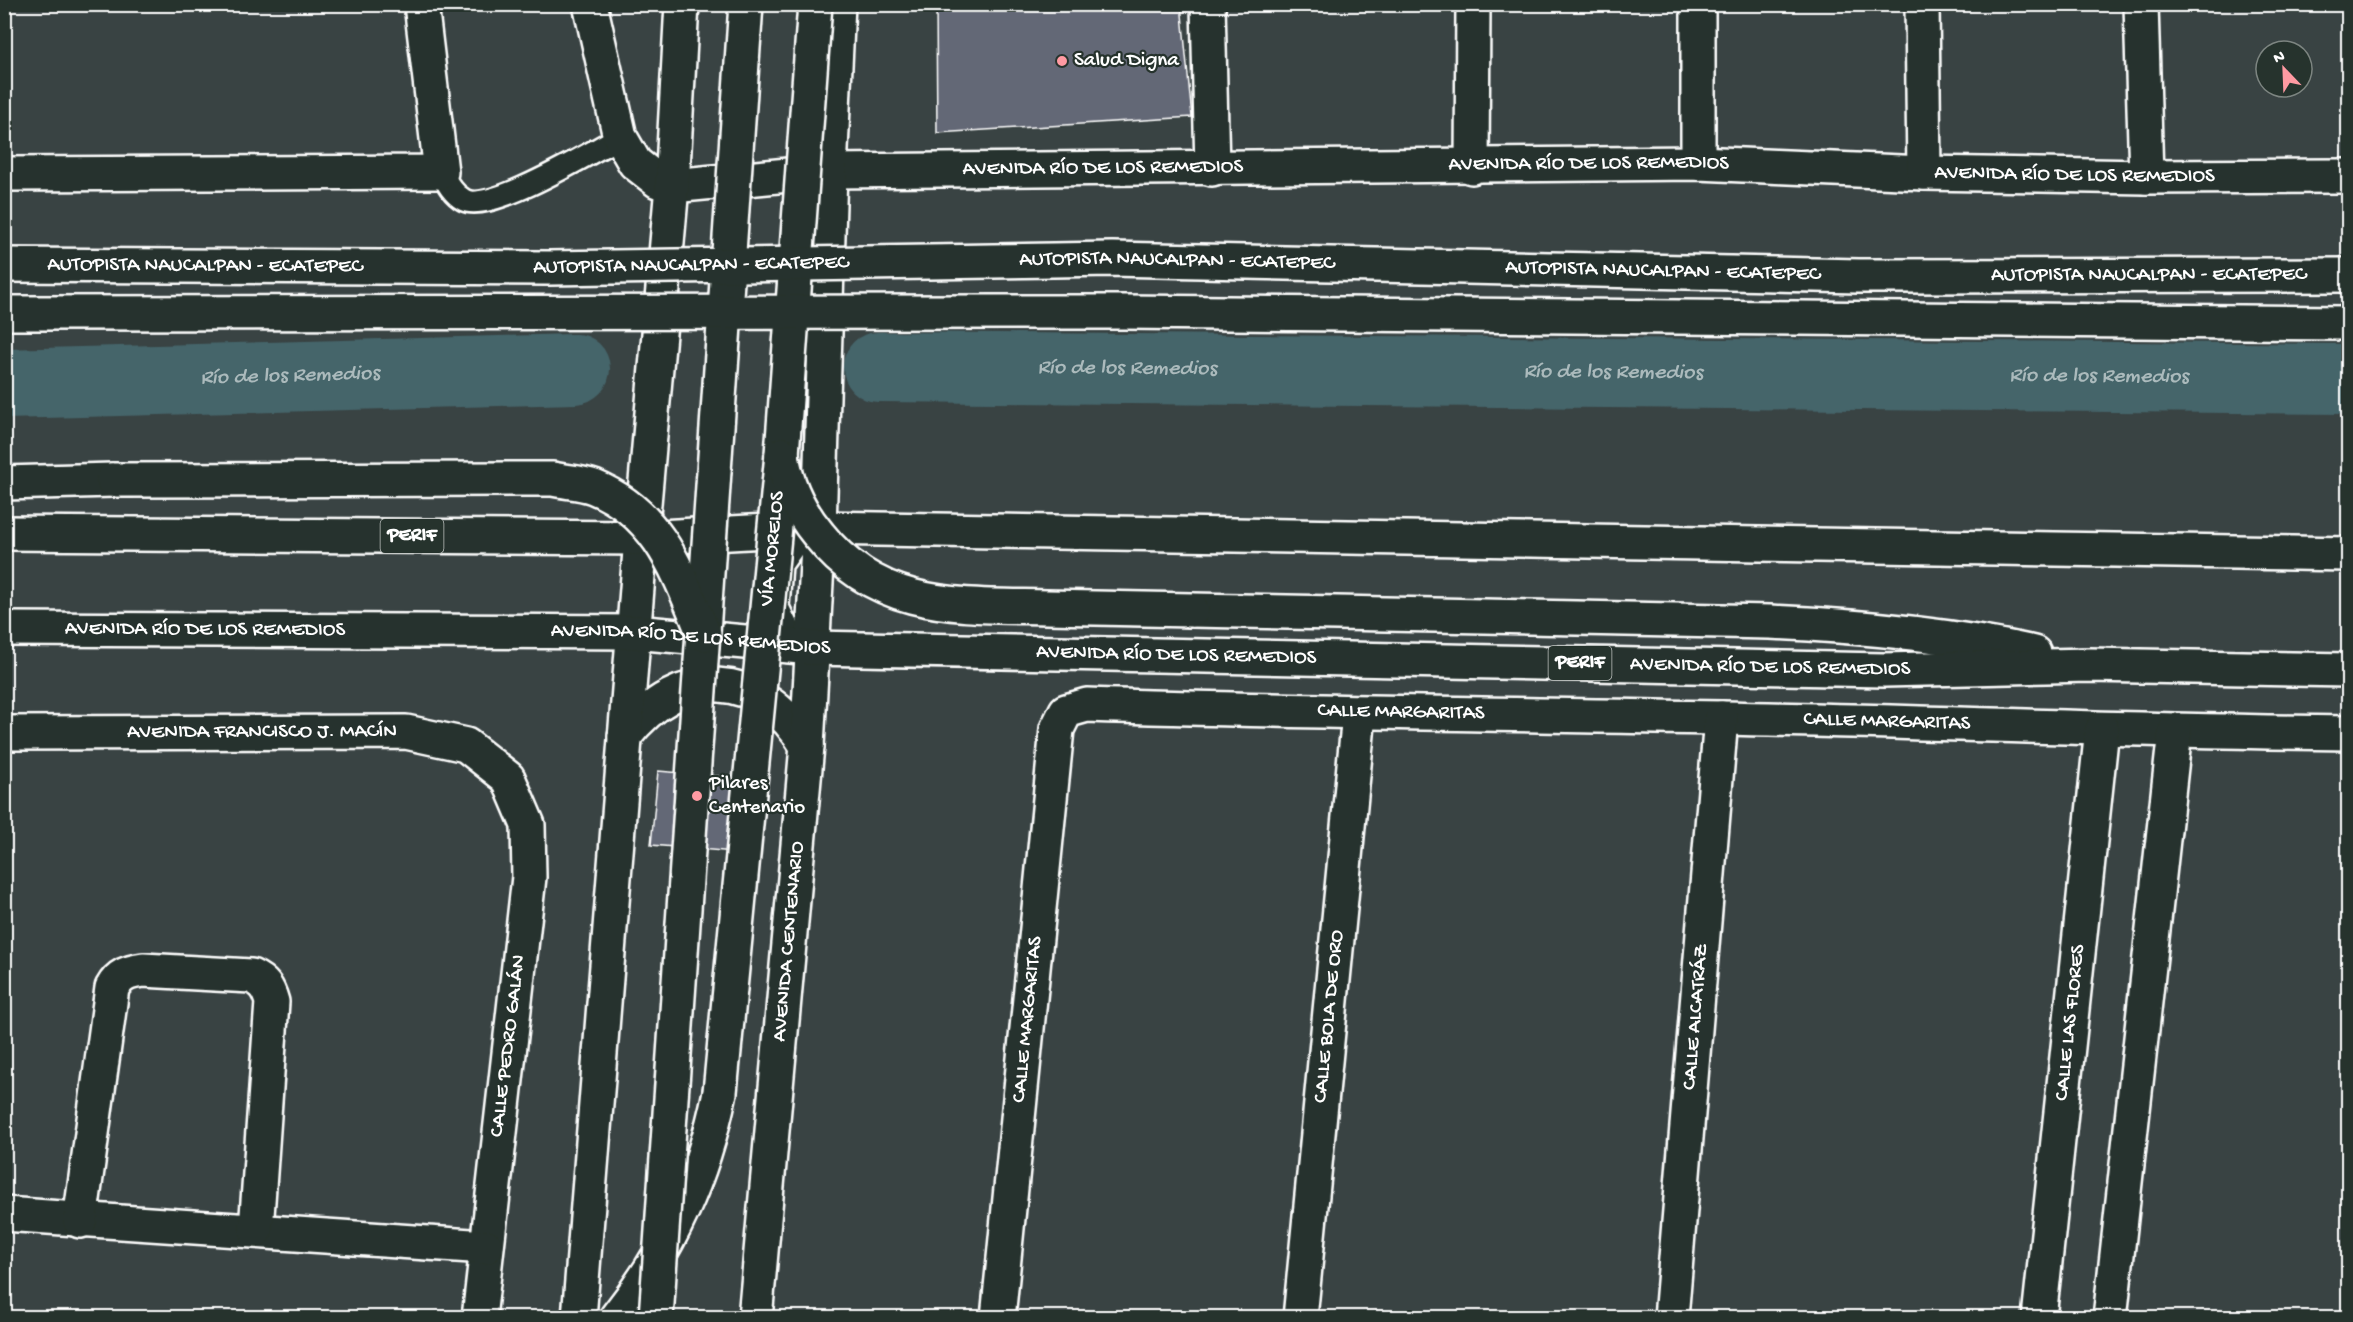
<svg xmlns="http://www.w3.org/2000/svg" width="2353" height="1322" font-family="'Gochi Hand',sans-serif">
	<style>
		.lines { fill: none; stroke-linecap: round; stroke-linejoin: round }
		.river { stroke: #45656b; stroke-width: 70 }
		.building { fill: #646876; stroke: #fff; stroke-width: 1.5 }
		.service-casing { stroke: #fff; stroke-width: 26 }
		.minor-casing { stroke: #fff; stroke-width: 38 }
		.primary-casing { stroke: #fff; stroke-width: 38 }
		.trunk-casing { stroke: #fff; stroke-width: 38 }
		.service { stroke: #26332d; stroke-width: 21 }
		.minor { stroke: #26332d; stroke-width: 33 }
		.primary { stroke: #26332d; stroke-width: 33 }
		.trunk { stroke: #26332d; stroke-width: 33 }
		.primary-bridge-casing { stroke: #fff; stroke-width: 38; stroke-linecap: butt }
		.trunk-bridge-casing { stroke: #fff; stroke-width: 38; stroke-linecap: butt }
		.motorway-bridge-casing { stroke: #fff; stroke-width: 38; stroke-linecap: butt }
		.primary-bridge { stroke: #26332d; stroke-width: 33 }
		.trunk-bridge { stroke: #26332d; stroke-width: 33 }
		.motorway-bridge { stroke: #26332d; stroke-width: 33 }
		.poi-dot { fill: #ff9aa2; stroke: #26332d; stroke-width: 2 }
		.labels { text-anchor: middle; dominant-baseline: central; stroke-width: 4.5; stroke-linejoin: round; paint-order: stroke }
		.shield { fill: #26332d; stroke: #bec2c0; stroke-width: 1.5 }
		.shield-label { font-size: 20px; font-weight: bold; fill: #fff }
		.poi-label { font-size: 21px; fill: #fff; stroke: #26332d; text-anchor: start }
		.street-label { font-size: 21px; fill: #fff; stroke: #26332d }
		.water-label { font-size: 22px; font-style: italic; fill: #abbabc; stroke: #26332d }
	</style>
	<rect width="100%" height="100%" fill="#394343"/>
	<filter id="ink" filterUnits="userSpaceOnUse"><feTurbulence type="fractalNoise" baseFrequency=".0167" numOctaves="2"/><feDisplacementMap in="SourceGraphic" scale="12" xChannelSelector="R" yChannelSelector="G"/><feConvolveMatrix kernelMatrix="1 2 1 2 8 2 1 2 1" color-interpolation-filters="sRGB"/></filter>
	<g filter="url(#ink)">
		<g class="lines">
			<g class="river">
				<path id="s1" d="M878 367 2348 379"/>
				<path id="s2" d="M4 384 575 369"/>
			</g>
		</g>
		<g class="building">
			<path d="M936 4H1181L1192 117 937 133Z"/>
			<path d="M658 771 740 778 759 854 651 845Z"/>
		</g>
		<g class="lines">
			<g class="service-casing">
				<g id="service">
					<path d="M441 172C447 183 453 194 464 200 491 214 592 151 620 137"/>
					<path d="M811 647 788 628 778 607 781 565 798 541 816 530"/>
				</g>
			</g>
			<g class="minor-casing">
				<g id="minor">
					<path id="s3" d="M590 4 620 137 635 163 658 181 672 186 830 171 1698 163 1924 173 2146 177 2348 176"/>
					<path d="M1208 4 1212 169"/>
					<path d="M1698 4V163"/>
					<path d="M1922 4 1924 173"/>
					<path d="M2141 4 2146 177"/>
					<path d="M1472 167 1473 4"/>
					<path d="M4 174 441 172 421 4"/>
					<path d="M641 538 672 186 682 4"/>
					<path id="s4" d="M4 733 406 732 466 745 508 778 528 825 529 877 479 1318"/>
					<path d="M4 1214 486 1247"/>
					<path d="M80 1221 112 988C119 975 128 972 143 970L251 976C264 982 268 988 272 1002L256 1230"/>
					<path id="s5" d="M998 1318 1057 729 1066 711 1087 705C1298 712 1510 714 1721 718 1930 722 2139 731 2348 733"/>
					<path id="s6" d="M1300 1318 1359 714"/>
					<path id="s7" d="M1671 1318 1721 718"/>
					<path id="s8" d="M2039 1318 2102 729"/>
					<path d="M2110 1318 2175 731"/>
				</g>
			</g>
			<g class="primary-casing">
				<g id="primary">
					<path d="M625 736C680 664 761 669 807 746"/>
					<path d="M579 1318 641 538"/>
					<path d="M616 1318C670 1250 703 1177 720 1092"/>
					<path id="s9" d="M755 1318 807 746 819 528 830 171 838 4"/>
				</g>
			</g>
			<g class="trunk-casing">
				<g id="trunk">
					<path d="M4 483 113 480"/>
					<path d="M4 533 641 538 819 528 2348 554"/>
					<path d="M1192 610 1770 622C1859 626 1947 634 2034 653"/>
					<path id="s10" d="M4 629 634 632 812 648 1884 670 2089 665 2348 670"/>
				</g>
			</g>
			<use href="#service" class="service"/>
			<use href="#minor" class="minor"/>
			<use href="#primary" class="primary"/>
			<use href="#trunk" class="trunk"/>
			<g class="primary-bridge-casing">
				<g id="primary-bridge">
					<path id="s11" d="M720 1092 782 454 815 4"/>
					<path d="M656 1318 746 4"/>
				</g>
			</g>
			<g class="trunk-bridge-casing">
				<g id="trunk-bridge">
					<path d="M782 454C786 485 799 511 819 535 879 611 959 605 1047 607 1095 608 1144 609 1192 610"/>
					<path d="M113 480 553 479C566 482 581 482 594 487 660 514 678 572 704 634"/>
				</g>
			</g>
			<g class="motorway-bridge-casing">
				<g id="motorway-bridge">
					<path id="s12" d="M4 265 549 268 1112 259 1859 276 2348 275"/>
					<path d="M4 313C378 315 751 311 1124 312 1532 312 1940 317 2348 323"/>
				</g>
			</g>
			<use href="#primary-bridge" class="primary-bridge"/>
			<use href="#trunk-bridge" class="trunk-bridge"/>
			<use href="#motorway-bridge" class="motorway-bridge"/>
		</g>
	</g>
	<g class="poi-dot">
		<circle cx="1062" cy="61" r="6"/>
		<circle cx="697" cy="796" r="6"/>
	</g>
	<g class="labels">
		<g class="shield">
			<rect x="380.5" y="519" width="63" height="34" rx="4.5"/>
			<rect x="1548.5" y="646" width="63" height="34" rx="4.5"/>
		</g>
		<g class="shield-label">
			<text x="412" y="536">PERIF</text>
			<text x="1580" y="663">PERIF</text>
		</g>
		<g class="poi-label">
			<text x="1074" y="61">Salud Digna</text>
			<text x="709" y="784">Pilares<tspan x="709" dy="24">Centenario</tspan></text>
		</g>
		<g class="street-label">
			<text stroke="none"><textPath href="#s3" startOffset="1128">AVENIDA RÍO DE LOS REMEDIOS</textPath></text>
			<text stroke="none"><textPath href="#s3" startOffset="642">AVENIDA RÍO DE LOS REMEDIOS</textPath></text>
			<text stroke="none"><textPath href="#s3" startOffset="1614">AVENIDA RÍO DE LOS REMEDIOS</textPath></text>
			<text stroke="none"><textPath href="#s12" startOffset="1173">AUTOPISTA NAUCALPAN - ECATEPEC</textPath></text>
			<text stroke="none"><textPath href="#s12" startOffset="687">AUTOPISTA NAUCALPAN - ECATEPEC</textPath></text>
			<text stroke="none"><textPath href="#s12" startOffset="201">AUTOPISTA NAUCALPAN - ECATEPEC</textPath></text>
			<text stroke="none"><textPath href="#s12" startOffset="1659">AUTOPISTA NAUCALPAN - ECATEPEC</textPath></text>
			<text stroke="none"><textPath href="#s12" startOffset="2145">AUTOPISTA NAUCALPAN - ECATEPEC</textPath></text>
			<text stroke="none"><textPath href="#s11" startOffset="546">VÍA MORELOS</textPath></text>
			<text stroke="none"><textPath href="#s10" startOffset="201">AVENIDA RÍO DE LOS REMEDIOS</textPath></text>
			<text stroke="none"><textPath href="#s10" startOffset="687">AVENIDA RÍO DE LOS REMEDIOS</textPath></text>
			<text stroke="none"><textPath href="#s10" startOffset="1173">AVENIDA RÍO DE LOS REMEDIOS</textPath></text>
			<text stroke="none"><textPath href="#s10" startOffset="1767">AVENIDA RÍO DE LOS REMEDIOS</textPath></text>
			<text stroke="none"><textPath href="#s5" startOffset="948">CALLE MARGARITAS</textPath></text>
			<text stroke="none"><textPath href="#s5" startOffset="1434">CALLE MARGARITAS</textPath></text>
			<text stroke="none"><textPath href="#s4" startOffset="258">AVENIDA FRANCISCO J. MACÍN</textPath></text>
			<text stroke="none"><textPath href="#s9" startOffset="378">AVENIDA CENTENARIO</textPath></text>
			<text stroke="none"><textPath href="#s6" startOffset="303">CALLE BOLA DE ORO</textPath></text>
			<text stroke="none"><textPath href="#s7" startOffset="302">CALLE ALCATRÁZ</textPath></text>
			<text stroke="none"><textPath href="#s5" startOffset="300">CALLE MARGARITAS</textPath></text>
			<text stroke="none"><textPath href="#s8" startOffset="297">CALLE LAS FLORES</textPath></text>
			<text transform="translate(509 1046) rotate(-83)">CALLE PEDRO GALÁN</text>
		</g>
		<g class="water-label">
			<text stroke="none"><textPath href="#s1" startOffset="249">Río de los Remedios</textPath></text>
			<text stroke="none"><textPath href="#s1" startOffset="735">Río de los Remedios</textPath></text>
			<text stroke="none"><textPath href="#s2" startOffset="286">Río de los Remedios</textPath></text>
			<text stroke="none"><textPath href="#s1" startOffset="1221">Río de los Remedios</textPath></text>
		</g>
	</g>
	<rect width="2353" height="1322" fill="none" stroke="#26332d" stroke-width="24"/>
	<rect x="12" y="12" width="2329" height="1298" fill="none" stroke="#fff" stroke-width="2" filter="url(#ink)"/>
	<g transform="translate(2284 69) rotate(337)"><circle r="28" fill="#26332d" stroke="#7d8581" stroke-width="1.5"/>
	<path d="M0-4.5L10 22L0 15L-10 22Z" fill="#ff9aa2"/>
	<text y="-9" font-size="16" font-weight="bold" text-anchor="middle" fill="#ffffff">N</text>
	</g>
</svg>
